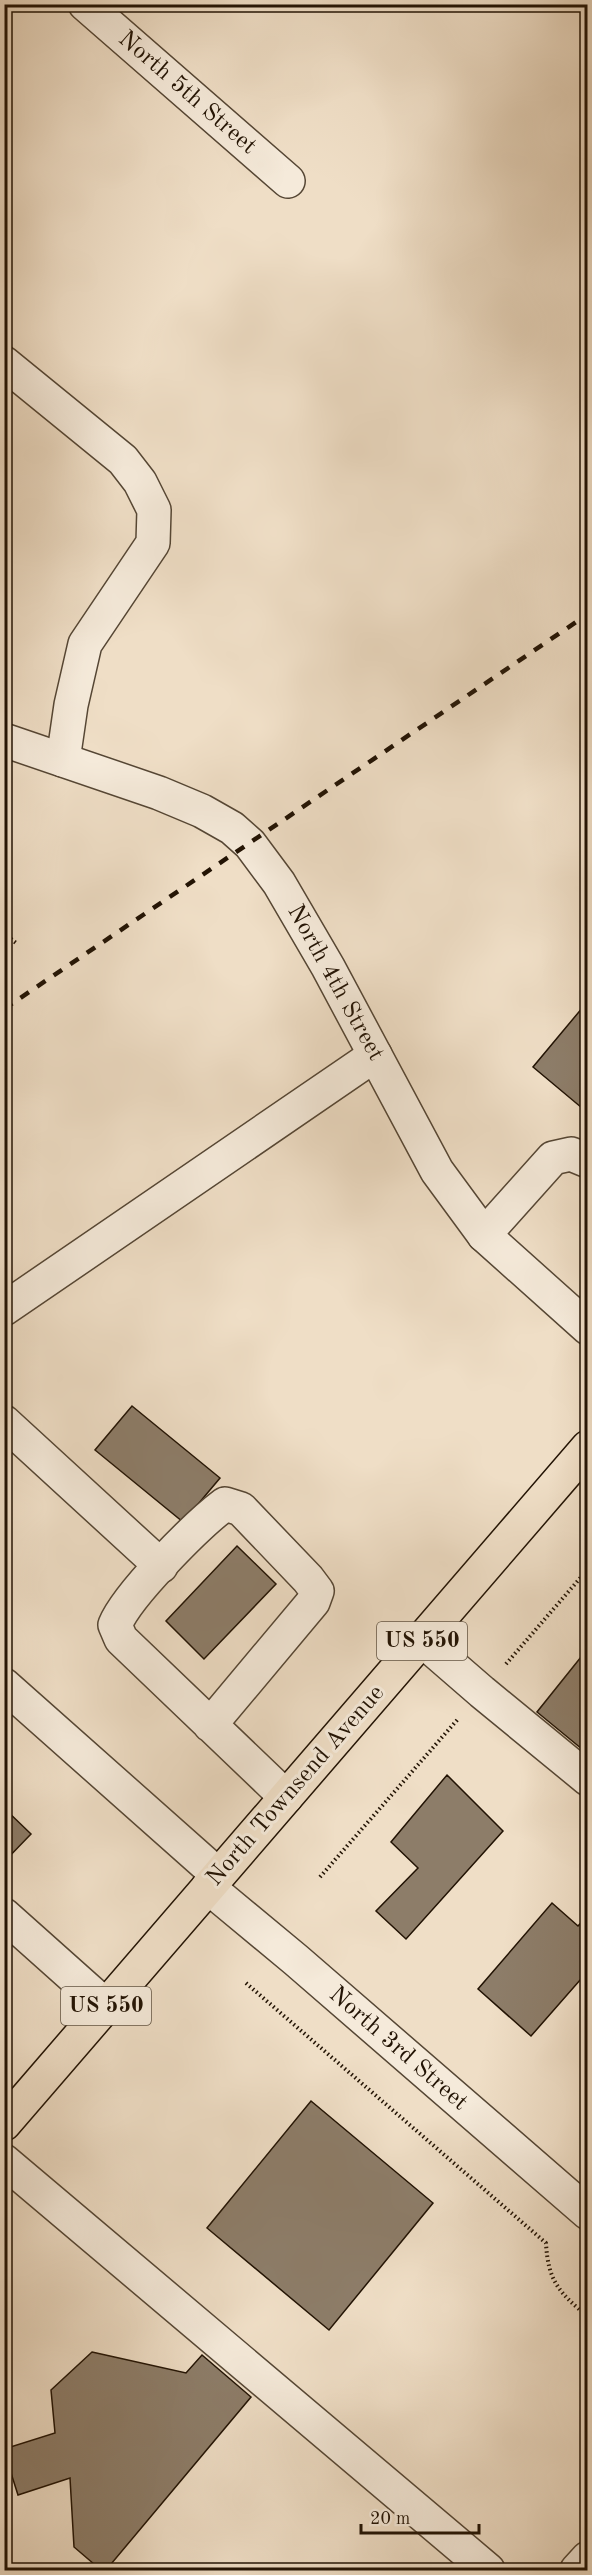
<svg xmlns="http://www.w3.org/2000/svg" width="592" height="2575" font-family="'Old Standard TT',serif">
	<style>
		.building { fill: #8d7d69; stroke: #221304; stroke-width: 1.5 }
		.lines { fill: none; stroke-linecap: round; stroke-linejoin: round }
		.minor-casing { stroke: #554634; stroke-width: 36 }
		.highway-casing { stroke: #221304; stroke-width: 36 }
		.path { stroke: #221304; stroke-width: 4; stroke-dasharray: 1.5 3; stroke-linecap: butt }
		.minor { stroke: #f5eada; stroke-width: 33 }
		.highway { stroke: #efdec6; stroke-width: 33 }
		.rail { stroke: #221304; stroke-width: 4.5; stroke-dasharray: 10 10; stroke-linecap: butt }
		.labels { text-anchor: middle; dominant-baseline: central; stroke-width: 6; stroke-linejoin: round; paint-order: stroke }
		.shield { fill: #f5eada; stroke: #615444; stroke-width: 1.5 }
		.shield-label { font-size: 22px; font-weight: bold; fill: #221304 }
		.street-label { font-size: 24px; fill: #221304; stroke: #f5eada }
	</style>
	<rect width="100%" height="100%" fill="#efdec6"/>
	<filter id="stains"><feTurbulence type="fractalNoise" baseFrequency=".00333" numOctaves="4"/><feColorMatrix values="0 0 0 0 .2 0 0 0 0 .09 0 0 0 0 .02 0 0 0 .5 -.17"/></filter>
	<radialGradient id="worn" r=".72"><stop offset=".6" stop-color="#630" stop-opacity="0"/><stop offset="1" stop-color="#630" stop-opacity=".3"/></radialGradient>
	<g class="building">
		<path d="M588 1001V1113L533 1067Z"/>
		<path d="M132 1406 220 1478 183 1522 95 1450Z"/>
		<path d="M237 1546 276 1584 204 1659 166 1621Z"/>
		<path d="M585 1652 588 1654V1754L537 1712Z"/>
		<path d="M447 1775 503 1831 406 1939 376 1911 418 1868 391 1842Z"/>
		<path d="M4 1808 31 1834 4 1862Z"/>
		<path d="M552 1903 578 1926 588 1915V1971L531 2036 478 1989Z"/>
		<path d="M311 2101 433 2203 329 2330 207 2228Z"/>
		<path d="M92 2352 186 2373 202 2355 251 2397 106 2570H101L74 2547 70 2478 18 2495 4 2451V2449L55 2433 51 2390Z"/>
	</g>
	<g class="lines">
		<g class="minor-casing">
			<g id="minor">
				<path d="M85 4 288 181"/>
				<path d="M4 363 123 460 140 482 154 510 153 543 85 644 71 705 63 760"/>
				<path d="M4 740 159 793 202 811 232 828 250 844 279 883 328 967 437 1171 484 1235 588 1328"/>
				<path d="M484 1235 553 1158 571 1154 588 1161"/>
				<path d="M4 1309 375 1055"/>
				<path d="M4 1422 161 1566"/>
				<path d="M422 1640 482 1692 588 1779"/>
				<path d="M4 1685 218 1875"/>
				<path d="M210 1725 313 1602 317 1591 308 1579 241 1509 225 1504C197 1525 127 1595 115 1625L121 1639 286 1797"/>
				<path d="M208 1887 296 1960 588 2213"/>
				<path d="M4 1915 106 2006"/>
				<path d="M4 2161 488 2570"/>
				<path d="M577 2570 588 2558"/>
			</g>
		</g>
		<g class="highway-casing">
			<path id="highway" d="M4 2124 588 1447"/>
		</g>
		<g class="path">
			<path d="M4 933 16 943"/>
			<path d="M506 1664 588 1569"/>
			<path d="M320 1877 458 1719"/>
			<path d="M246 1983 546 2243C548 2282 560 2293 588 2317"/>
		</g>
		<use href="#minor" class="minor"/>
		<use href="#highway" class="highway"/>
		<path class="rail" d="M4 1009 588 614"/>
	</g>
	<g class="labels">
		<g class="shield">
			<rect x="377" y="1622" width="90" height="38" rx="4.5"/>
			<rect x="61" y="1987" width="90" height="38" rx="4.5"/>
		</g>
		<g class="shield-label">
			<text x="422" y="1641">US 550</text>
			<text x="106" y="2006">US 550</text>
		</g>
		<g class="street-label">
			<text transform="translate(187 93) rotate(41)">North 5th Street</text>
			<text transform="translate(335 983) rotate(61)">North 4th Street</text>
			<text transform="translate(296 1786) rotate(-49)">North Townsend Avenue</text>
			<text transform="translate(398 2049) rotate(41)">North 3rd Street</text>
		</g>
	</g>
	<rect width="592" height="2575" fill="none" stroke="#efdec6" stroke-width="24"/>
	<rect x="6" y="6" width="580" height="2563" fill="none" stroke="#221304" stroke-width="3"/>
	<rect x="12" y="12" width="568" height="2551" fill="none" stroke="#221304" stroke-width="1.5"/>
	<path d="M361 2524v9h118v-9" fill="none" stroke="#221304" stroke-width="3"/>
	<text x="370" y="2524" font-size="18" fill="#221304" stroke="#f5eada" stroke-width="4.5" paint-order="stroke">20 m</text>
	<rect width="100%" height="100%" filter="url(#stains)"/>
	<rect width="100%" height="100%" fill="url(#worn)"/>
</svg>
